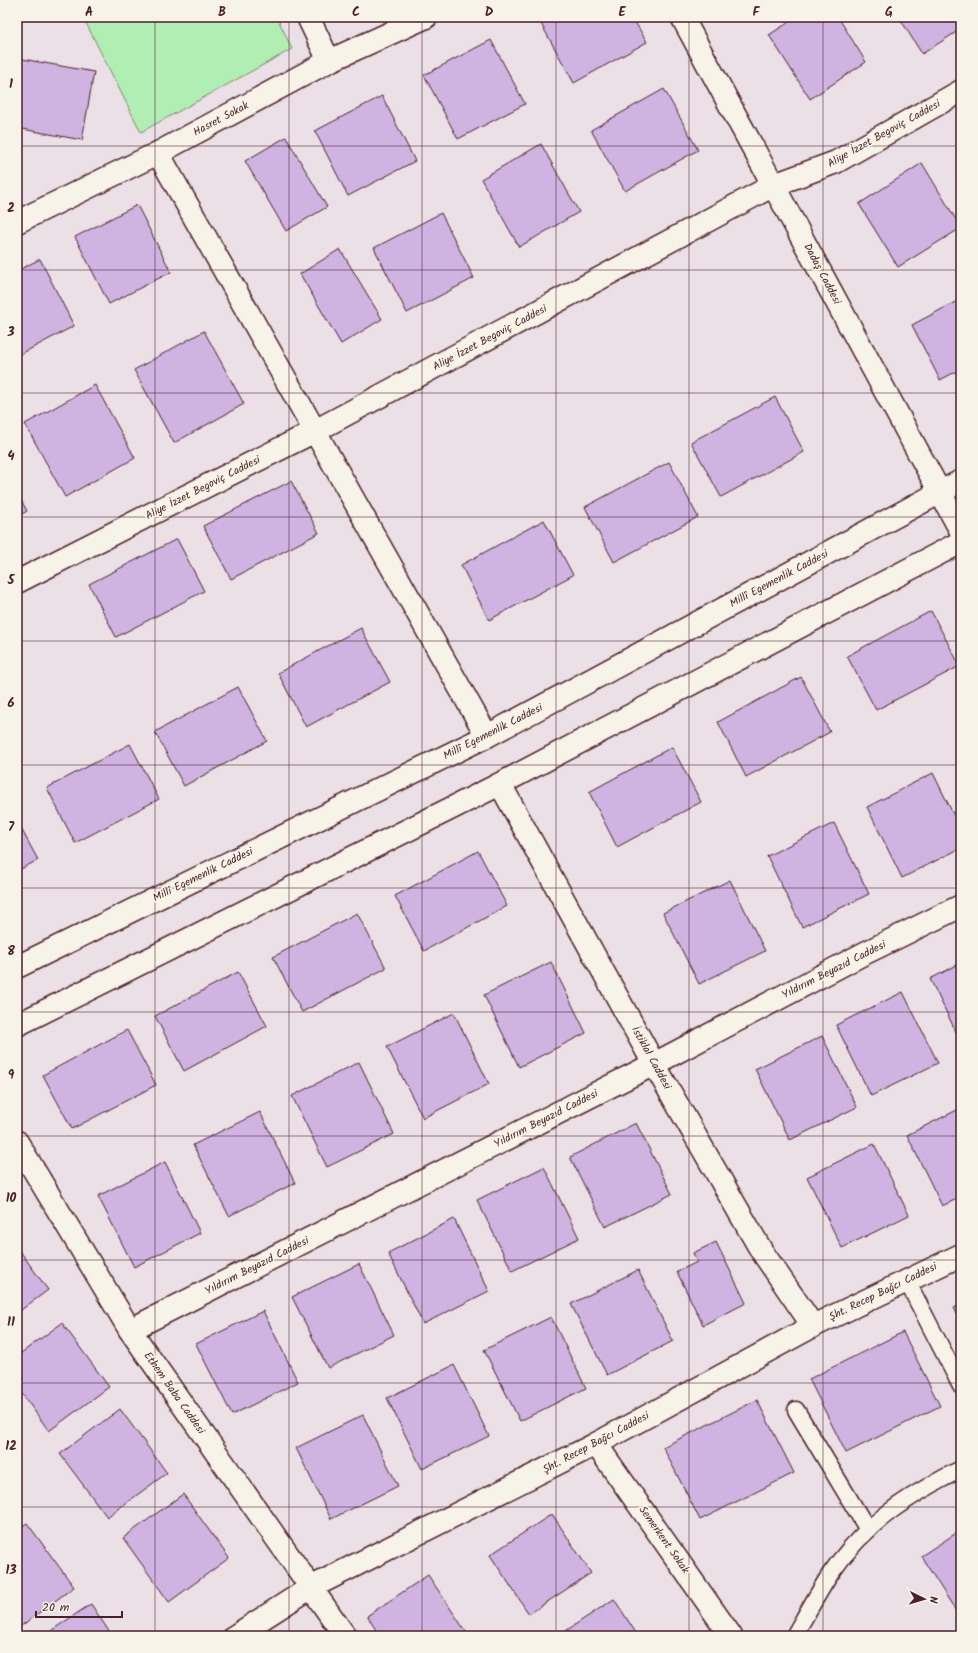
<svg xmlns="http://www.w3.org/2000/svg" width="978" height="1653" font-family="Kalam,sans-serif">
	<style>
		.green { fill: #b1eeb4; stroke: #7e8670 }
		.building { fill: #cfb4e2; stroke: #4a1f2b }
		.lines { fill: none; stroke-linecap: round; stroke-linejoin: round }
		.service-casing { stroke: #4a1f2b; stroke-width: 19 }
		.minor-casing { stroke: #4a1f2b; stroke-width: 25 }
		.tertiary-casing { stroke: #4a1f2b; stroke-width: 25 }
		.primary-casing { stroke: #4a1f2b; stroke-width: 25 }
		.service { stroke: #f7f3e8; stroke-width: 16 }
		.minor { stroke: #f7f3e8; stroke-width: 22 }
		.tertiary { stroke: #f7f3e8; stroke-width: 22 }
		.primary { stroke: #f7f3e8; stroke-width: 22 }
		.grid { fill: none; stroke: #4a1f2b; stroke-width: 1; stroke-opacity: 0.55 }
		.labels { text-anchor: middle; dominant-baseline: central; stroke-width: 3.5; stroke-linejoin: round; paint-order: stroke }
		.street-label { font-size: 11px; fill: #4a1f2b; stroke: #f7f3e8 }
		.neatline { fill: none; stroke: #4a1f2b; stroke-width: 1.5 }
		.grid-label { font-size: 13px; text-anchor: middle; font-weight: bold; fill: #4a1f2b }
	</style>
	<rect width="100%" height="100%" fill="#ebe0e6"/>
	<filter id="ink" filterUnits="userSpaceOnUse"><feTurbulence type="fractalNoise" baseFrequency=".025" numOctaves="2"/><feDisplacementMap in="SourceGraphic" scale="8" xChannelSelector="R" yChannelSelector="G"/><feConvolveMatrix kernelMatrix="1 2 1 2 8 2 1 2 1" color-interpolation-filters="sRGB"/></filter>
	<g filter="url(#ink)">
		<path class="green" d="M83 17H277L292 49 141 132Z"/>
		<g class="building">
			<path d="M549 17H632L647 42 574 83 540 22Z"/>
			<path d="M797 17H838L866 62 810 99 769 35Z"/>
			<path d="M899 17H961V29L922 54Z"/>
			<path d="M491 40 525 104 458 139 424 75Z"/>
			<path d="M17 58 94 72 82 140 17 128Z"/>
			<path d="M664 89 698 150 625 191 591 130Z"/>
			<path d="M382 96 415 161 348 196 315 131Z"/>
			<path d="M286 137 327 207 286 231 245 161Z"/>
			<path d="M541 144 579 212 519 247 481 179Z"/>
			<path d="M922 163 961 228 898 267 859 204Z"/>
			<path d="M137 205 171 272 109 304 75 237Z"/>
			<path d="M441 213 474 278 407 313 374 248Z"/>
			<path d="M340 249 382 319 341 344 300 274Z"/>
			<path d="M40 259 74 326 17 356V271Z"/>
			<path d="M961 299V369L940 380 912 325Z"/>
			<path d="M204 331 244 404 174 443 134 370Z"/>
			<path d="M95 385 135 458 65 497 25 424Z"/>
			<path d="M775 397 804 452 721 497 691 442Z"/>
			<path d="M669 462 698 517 614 562 585 507Z"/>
			<path d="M291 481 319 533 231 579 203 526Z"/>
			<path d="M17 493 27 511 17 517Z"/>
			<path d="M544 520 573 575 489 620 461 565Z"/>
			<path d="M177 539 204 591 116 637 89 584Z"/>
			<path d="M931 611 960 666 876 710 847 656Z"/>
			<path d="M361 628 390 682 306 727 278 673Z"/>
			<path d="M801 677 830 732 746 777 718 722Z"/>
			<path d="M238 687 267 741 184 786 155 732Z"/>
			<path d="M130 744 159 799 75 843 47 788Z"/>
			<path d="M672 747 701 802 617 847 589 792Z"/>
			<path d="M933 773 961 830V848L902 878 867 807Z"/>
			<path d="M17 821 38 860 17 871Z"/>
			<path d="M834 823 869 894 802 927 767 856Z"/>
			<path d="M478 851 507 906 424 951 395 896Z"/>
			<path d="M730 880 765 951 699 984 663 913Z"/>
			<path d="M357 913 386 968 302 1012 273 957Z"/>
			<path d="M551 962 586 1033 519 1067 484 995Z"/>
			<path d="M961 963V1042L930 979Z"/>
			<path d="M238 972 267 1026 184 1071 155 1016Z"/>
			<path d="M903 992 938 1063 871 1096 836 1025Z"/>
			<path d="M454 1013 489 1084 423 1118 387 1047Z"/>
			<path d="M127 1030 156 1085 72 1129 43 1075Z"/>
			<path d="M822 1036 857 1107 790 1140 755 1069Z"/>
			<path d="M359 1062 394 1134 327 1167 292 1096Z"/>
			<path d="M961 1108V1197L942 1206 907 1135Z"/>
			<path d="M260 1112 295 1183 229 1216 193 1145Z"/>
			<path d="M636 1123 672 1194 605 1227 570 1157Z"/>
			<path d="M874 1144 909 1215 842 1248 807 1177Z"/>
			<path d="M165 1162 200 1233 134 1267 98 1196Z"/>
			<path d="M544 1167 579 1238 512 1271 477 1200Z"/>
			<path d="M454 1219 489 1291 423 1324 388 1253Z"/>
			<path d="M716 1242 746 1303 703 1325 677 1272 697 1262 693 1253Z"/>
			<path d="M17 1247 48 1290 17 1313Z"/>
			<path d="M359 1264 394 1335 328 1368 292 1297Z"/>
			<path d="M638 1270 673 1341 607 1375 571 1304Z"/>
			<path d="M961 1304V1322L954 1308Z"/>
			<path d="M263 1311 298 1382 232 1415 196 1344Z"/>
			<path d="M551 1317 586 1388 520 1421 484 1350Z"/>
			<path d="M62 1323 109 1387 49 1431 17 1387V1356Z"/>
			<path d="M903 1332 940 1406 846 1453 809 1379Z"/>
			<path d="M454 1365 489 1436 422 1469 387 1398Z"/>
			<path d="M757 1400 794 1473 700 1520 663 1447Z"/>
			<path d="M120 1409 167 1473 107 1517 60 1454Z"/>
			<path d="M363 1415 398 1486 331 1519 296 1448Z"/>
			<path d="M183 1494 229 1558 169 1602 123 1538Z"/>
			<path d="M552 1514 591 1573 529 1614 490 1555Z"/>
			<path d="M27 1523 74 1587 17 1629V1530Z"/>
			<path d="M961 1530V1619L921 1556Z"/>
			<path d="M428 1575 468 1635 380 1636 367 1616Z"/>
			<path d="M614 1599 638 1636H558Z"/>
			<path d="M91 1604 112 1636H43Z"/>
		</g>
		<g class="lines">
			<g class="service-casing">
				<g id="service">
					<path d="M907 1281 961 1386"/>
					<path d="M796 1410 868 1530"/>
					<path d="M794 1636C806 1615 818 1593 831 1573 866 1522 908 1496 961 1469"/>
				</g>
			</g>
			<g class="minor-casing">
				<g id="minor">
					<path d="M308 17 329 61"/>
					<path d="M158 153 487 736"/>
					<path d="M17 222 158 153 329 61 426 17"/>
					<path d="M500 784 654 1064 761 1250 813 1326"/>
					<path d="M596 1444 731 1636"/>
				</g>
			</g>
			<g class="tertiary-casing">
				<g id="tertiary">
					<path d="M682 17 961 531"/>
					<path d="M17 582 315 431 774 185 836 162 961 91"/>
					<path d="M17 1142 130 1330 345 1636"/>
					<path d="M130 1330 654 1064 863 954 961 906"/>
					<path d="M235 1636 310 1588 596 1444 813 1326 961 1255"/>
				</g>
			</g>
			<g class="primary-casing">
				<g id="primary">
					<path d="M17 967 487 736 961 481"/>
					<path d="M17 1025 500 784 961 542"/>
				</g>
			</g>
			<use href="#service" class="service"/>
			<use href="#minor" class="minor"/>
			<use href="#tertiary" class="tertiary"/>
			<use href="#primary" class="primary"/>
		</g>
	</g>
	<path class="grid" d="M155 17V1636M289 17V1636M422 17V1636M556 17V1636M689 17V1636M823 17V1636M17 146H961M17 270H961M17 393H961M17 517H961M17 641H961M17 765H961M17 888H961M17 1012H961M17 1136H961M17 1260H961M17 1383H961M17 1507H961"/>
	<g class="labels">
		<g class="street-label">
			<text transform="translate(221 119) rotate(-28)">Hasret Sokak</text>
			<text transform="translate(884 134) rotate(-29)">Aliye İzzet Begoviç Caddesi</text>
			<text transform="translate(822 274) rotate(62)">Dadaş Caddesi</text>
			<text transform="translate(490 338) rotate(-28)">Aliye İzzet Begoviç Caddesi</text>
			<text transform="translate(203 488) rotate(-27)">Aliye İzzet Begoviç Caddesi</text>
			<text transform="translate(779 579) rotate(-28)">Millî Egemenlik Caddesi</text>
			<text transform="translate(493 732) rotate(-27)">Millî Egemenlik Caddesi</text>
			<text transform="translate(203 875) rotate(-26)">Millî Egemenlik Caddesi</text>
			<text transform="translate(834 970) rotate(-27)">Yıldırım Beyazıd Caddesi</text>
			<text transform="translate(651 1058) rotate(61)">İstiklal Caddesi</text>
			<text transform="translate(546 1119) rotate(-27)">Yıldırım Beyazıd Caddesi</text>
			<text transform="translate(257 1266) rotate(-27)">Yıldırım Beyazıd Caddesi</text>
			<text transform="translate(883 1292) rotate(-26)">Şht. Recep Bağcı Caddesi</text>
			<text transform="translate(174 1393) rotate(55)">Ethem Baba Caddesi</text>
			<text transform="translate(596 1443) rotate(-28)">Şht. Recep Bağcı Caddesi</text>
			<text transform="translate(664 1540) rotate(55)">Semerkent Sokak</text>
		</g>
	</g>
	<rect width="978" height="1653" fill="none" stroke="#f7f3e8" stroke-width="44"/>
	<g transform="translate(924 1599) rotate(95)" stroke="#f7f3e8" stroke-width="3" paint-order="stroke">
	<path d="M0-3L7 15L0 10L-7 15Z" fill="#4a1f2b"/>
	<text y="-6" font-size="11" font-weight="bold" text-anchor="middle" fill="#4a1f2b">N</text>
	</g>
	<path d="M36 1611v6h86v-6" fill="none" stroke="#4a1f2b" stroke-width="2"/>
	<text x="42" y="1611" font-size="12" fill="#4a1f2b" stroke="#f7f3e8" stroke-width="3" paint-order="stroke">20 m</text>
	<rect x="22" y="22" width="934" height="1609" class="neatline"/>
	<g class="grid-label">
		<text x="89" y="16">A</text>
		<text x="222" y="16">B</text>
		<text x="356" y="16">C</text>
		<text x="489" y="16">D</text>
		<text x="622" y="16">E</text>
		<text x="756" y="16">F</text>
		<text x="889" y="16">G</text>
		<text x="11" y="88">1</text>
		<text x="11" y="212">2</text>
		<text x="11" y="336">3</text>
		<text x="11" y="460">4</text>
		<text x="11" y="584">5</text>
		<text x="11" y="707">6</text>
		<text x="11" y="831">7</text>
		<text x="11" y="955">8</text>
		<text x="11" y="1079">9</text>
		<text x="11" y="1202">10</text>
		<text x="11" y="1326">11</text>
		<text x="11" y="1450">12</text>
		<text x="11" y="1574">13</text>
	</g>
</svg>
